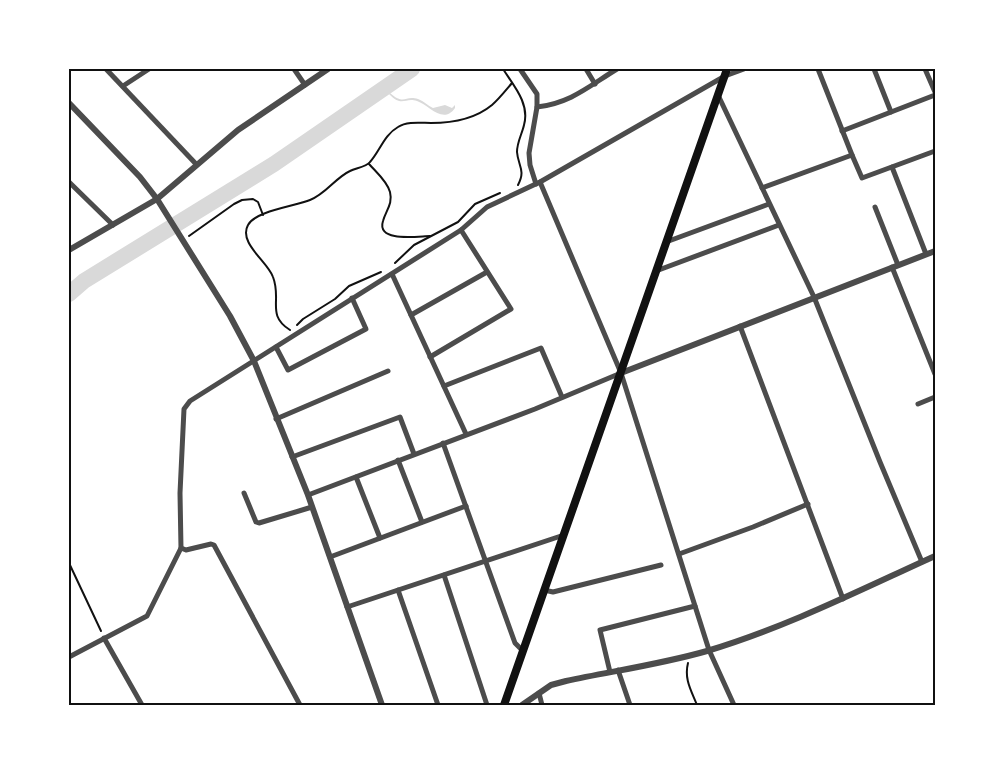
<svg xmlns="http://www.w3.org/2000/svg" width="1004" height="774" font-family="Karla,sans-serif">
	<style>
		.water { fill: #d9d9d9 }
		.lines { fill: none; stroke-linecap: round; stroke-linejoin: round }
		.river { stroke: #d9d9d9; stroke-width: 16 }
		.path { stroke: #111; stroke-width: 2 }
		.minor { stroke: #4c4c4c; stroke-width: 5 }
		.tertiary { stroke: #4c4c4c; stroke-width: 6 }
		.primary { stroke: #111; stroke-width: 8 }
		.neatline { fill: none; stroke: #111; stroke-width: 2 }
	</style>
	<rect width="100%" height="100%" fill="#fff"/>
	<path class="water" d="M390 93C405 106 404 95 418 99 424 101 428 106 433 108L445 105 452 108 455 105V108C443 125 429 105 417 101 404 97 403 108 389 94Z"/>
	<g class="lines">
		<path class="river" d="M69 294 84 281 274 164 412 69"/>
		<g class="path">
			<path d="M503 69C514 86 530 104 524 125 522 134 517 142 517 152 518 166 526 170 518 185"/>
			<path d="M369 164C376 172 387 181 390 192 393 204 386 210 383 221 376 243 419 236 430 236"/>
			<path d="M189 236 234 204 242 200 253 199 258 202 263 215"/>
			<path d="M395 263 414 245 458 222 475 204 500 193"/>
			<path d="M297 325 303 319 335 299 349 286 381 272"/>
			<path d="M290 330C266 315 282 300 273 277 268 262 238 243 248 225 255 211 296 206 310 200 326 194 335 178 350 171 356 168 366 167 370 162 380 151 384 135 398 127 407 121 421 123 431 123 452 123 475 119 492 105 499 99 506 90 512 83"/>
			<path d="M69 563 101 631"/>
			<path d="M688 663C684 679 691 690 697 705"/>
		</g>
		<g class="minor">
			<path d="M106 69 196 164"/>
			<path d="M294 69 305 85"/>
			<path d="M520 69 537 94V107"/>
			<path d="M586 69 595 84"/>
			<path d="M818 69 852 155"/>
			<path d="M874 69 891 112"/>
			<path d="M925 69 935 92"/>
			<path d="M123 86 149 69"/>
			<path d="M718 95 814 297 880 462 922 562"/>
			<path d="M842 131 935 95"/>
			<path d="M892 167 926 254"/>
			<path d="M69 182 113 225"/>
			<path d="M540 182 621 373 709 650 734 705"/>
			<path d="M536 184 530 165 529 153 537 107C571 103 589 86 617 69"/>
			<path d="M762 188 852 155 862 178 935 151"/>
			<path d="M875 207 898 265"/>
			<path d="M666 242 769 204"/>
			<path d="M892 267 935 374"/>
			<path d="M656 271 779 225"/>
			<path d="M392 274 466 434"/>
			<path d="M411 315 487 272"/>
			<path d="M740 326 843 599"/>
			<path d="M276 347 288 370 366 329 352 298"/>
			<path d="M430 357 511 309 461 230"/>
			<path d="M444 386 541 348 562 397"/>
			<path d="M918 404 935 397"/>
			<path d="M276 419 388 371"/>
			<path d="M443 443 515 643 523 651"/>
			<path d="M292 457 400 417 414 454"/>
			<path d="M398 460 422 522"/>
			<path d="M356 477 380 538"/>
			<path d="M244 493 256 522 259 523 312 507"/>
			<path d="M308 495 535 409 621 373"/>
			<path d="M181 548 186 550 211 544 214 545 300 705"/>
			<path d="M679 554 753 527 808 504"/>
			<path d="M330 557 466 506"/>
			<path d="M444 575 487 705"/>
			<path d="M398 590 438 705"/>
			<path d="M544 590 553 592 661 565"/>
			<path d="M347 607 564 535"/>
			<path d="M104 638 142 705"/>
			<path d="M69 657 147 616 181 548 180 493 184 409 190 401 461 230 487 207 540 182 725 76 744 69"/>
			<path d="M618 670 630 705"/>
			<path d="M610 672 600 630 695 606"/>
			<path d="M539 693 542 705"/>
		</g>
		<g class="tertiary">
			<path d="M69 103 140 177 157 199 230 316 254 361 308 495 382 705"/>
			<path d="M69 250 157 199 238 130 328 69"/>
			<path d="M621 373 935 251"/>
			<path d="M522 705 551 685 566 681C613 671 662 664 707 651 787 627 860 590 935 556"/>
		</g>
		<path class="primary" d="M504 705 727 69"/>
	</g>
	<rect width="1004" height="774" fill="none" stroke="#ffffff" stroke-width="140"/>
	<rect x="70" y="70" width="864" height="634" class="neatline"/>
</svg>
